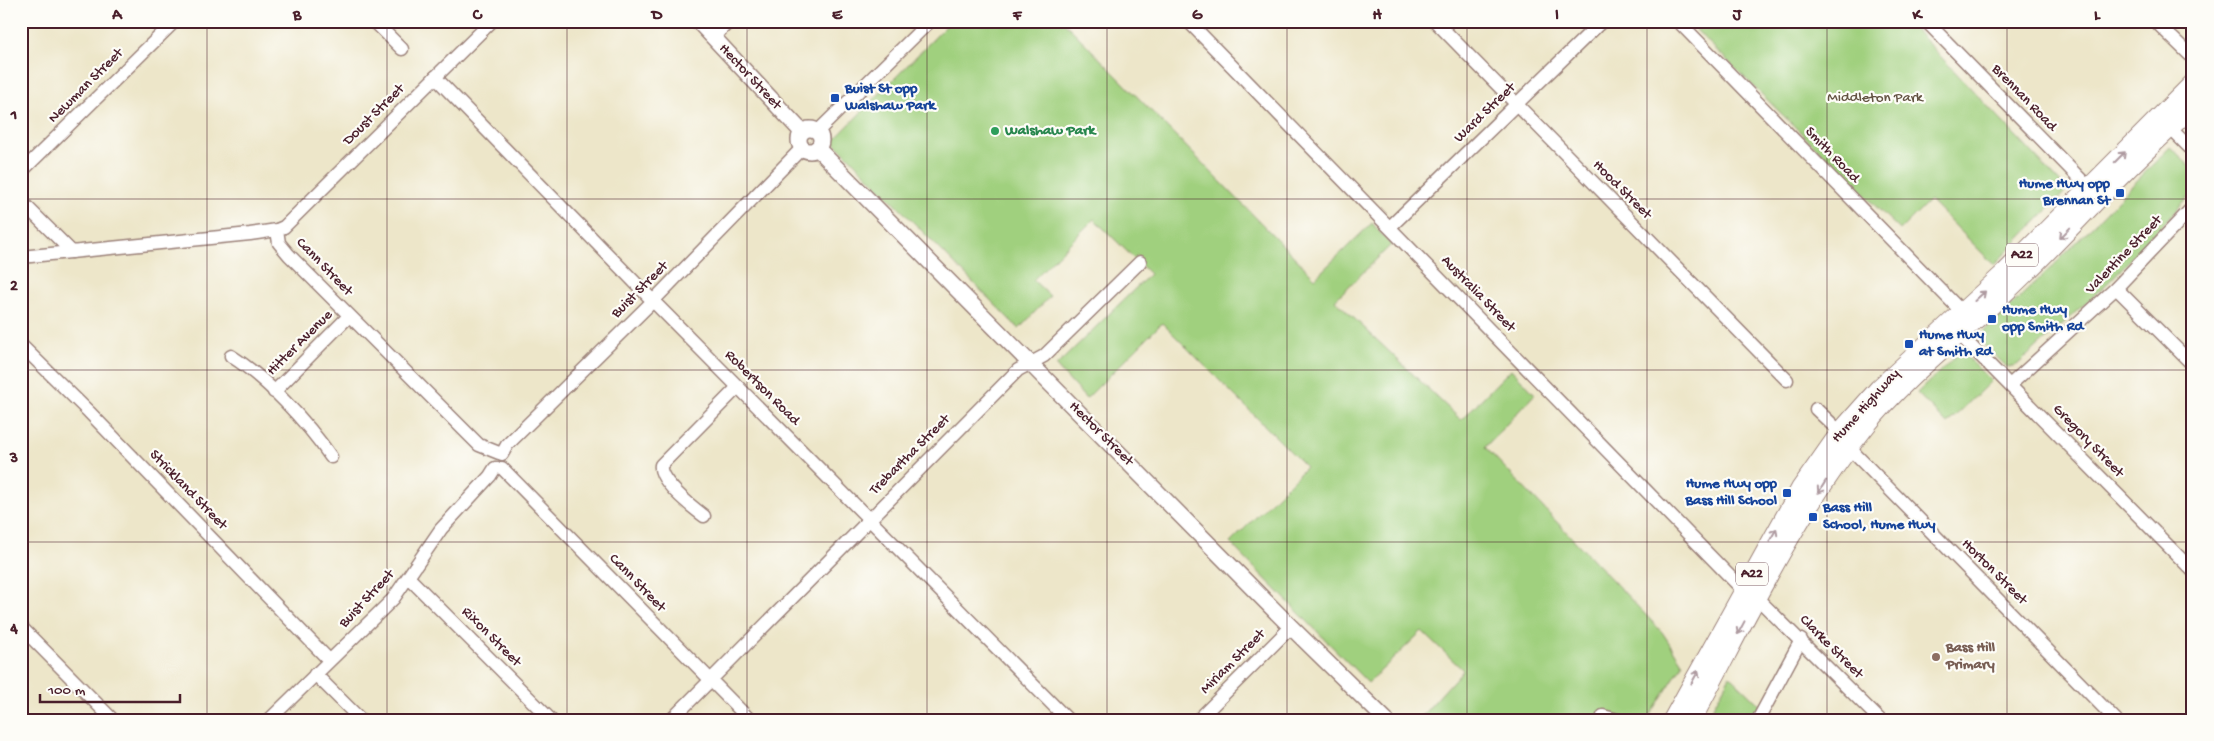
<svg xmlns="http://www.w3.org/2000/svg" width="2214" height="741" font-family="'Gochi Hand',sans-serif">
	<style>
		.green { fill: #a0d07e; stroke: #757854 }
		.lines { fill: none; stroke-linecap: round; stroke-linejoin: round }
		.minor-casing { stroke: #9c827a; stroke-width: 15 }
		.major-casing { stroke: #9c827a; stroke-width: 18 }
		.highway-casing { stroke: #9c827a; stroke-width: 20 }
		.minor { stroke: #fff; stroke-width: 12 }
		.major { stroke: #fff; stroke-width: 15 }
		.highway { stroke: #fff; stroke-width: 18 }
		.oneway { stroke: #ae9aa0 }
		.grid { fill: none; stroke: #4a1f2b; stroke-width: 1; stroke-opacity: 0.55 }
		.transit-dot { fill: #1a4fb4; stroke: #fdfcf7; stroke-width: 2 }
		.leisure-dot { fill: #2e9e5b; stroke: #fdfcf7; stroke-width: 2 }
		.education-dot { fill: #8d6e63; stroke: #fdfcf7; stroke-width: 2 }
		.labels { text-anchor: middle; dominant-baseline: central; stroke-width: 4.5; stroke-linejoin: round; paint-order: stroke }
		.shield { fill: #fdfcf7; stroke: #806168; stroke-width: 1 }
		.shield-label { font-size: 14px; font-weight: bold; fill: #4a1f2b }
		.street-label { font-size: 15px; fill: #4a1f2b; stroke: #fdfcf7 }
		.transit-label { font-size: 15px; font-weight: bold; fill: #164399; stroke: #fdfcf7; text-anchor: start }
		.park-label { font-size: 15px; fill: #645444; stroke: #fdfcf7 }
		.leisure-label { font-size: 15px; font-weight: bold; fill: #27864d; stroke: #fdfcf7; text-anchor: start }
		.education-label { font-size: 15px; font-weight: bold; fill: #785e54; stroke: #fdfcf7; text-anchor: start }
		.neatline { fill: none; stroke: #4a1f2b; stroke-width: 2 }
		.grid-label { font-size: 16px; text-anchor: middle; font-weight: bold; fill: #4a1f2b }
	</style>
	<rect width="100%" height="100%" fill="#fdfcf7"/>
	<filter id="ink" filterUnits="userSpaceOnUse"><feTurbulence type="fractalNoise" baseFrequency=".02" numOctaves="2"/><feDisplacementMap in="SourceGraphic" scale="10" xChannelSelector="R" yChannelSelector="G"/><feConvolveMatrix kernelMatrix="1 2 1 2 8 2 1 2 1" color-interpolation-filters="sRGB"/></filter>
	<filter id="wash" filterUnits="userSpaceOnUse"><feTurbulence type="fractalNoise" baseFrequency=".0096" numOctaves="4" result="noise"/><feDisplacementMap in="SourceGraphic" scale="20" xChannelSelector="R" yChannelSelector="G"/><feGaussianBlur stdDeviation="1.12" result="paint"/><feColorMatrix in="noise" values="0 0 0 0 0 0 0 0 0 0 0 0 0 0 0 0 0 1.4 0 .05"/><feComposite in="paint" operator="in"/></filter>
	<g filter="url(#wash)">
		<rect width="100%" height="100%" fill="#ede6c9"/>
		<g class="green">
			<path d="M951 21H1063L1315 278 1372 223 1391 245 1335 300 1461 420 1511 369 1535 394 1485 447 1662 632 1683 664 1647 720H1418L1463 670 1422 631 1368 683 1230 543 1306 467 1162 323 1086 399 1056 366 1150 274 1094 219 1033 280 1050 296 1019 329 833 141Z"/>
			<path d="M1687 21H1907L2067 190 1994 265 1930 200 1900 230Z"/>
			<path d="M2170 147 2193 168V192L2110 281 2017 365 2007 367 1977 338 2058 261Z"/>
			<path d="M1961 351 1991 381 1947 424 1917 393Z"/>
			<path d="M1730 676 1760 705 1751 720H1706Z"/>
		</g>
	</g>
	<g filter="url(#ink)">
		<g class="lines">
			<g class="minor-casing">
				<g id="minor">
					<path d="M374 21 402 49"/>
					<path d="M1188 21 1743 590"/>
					<path d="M1435 21 1787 380"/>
					<path d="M1678 21 1962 312"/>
					<path d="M1926 21 2094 193"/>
					<path d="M2155 21 2193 58"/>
					<path d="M713 37 730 21"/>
					<path d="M435 77 653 301 1068 720"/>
					<path d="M2164 122 2193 151"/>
					<path d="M817 132 930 21"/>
					<path d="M21 172 174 22"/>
					<path d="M21 201 72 252"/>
					<path d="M1390 227 1602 21"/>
					<path d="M277 230 279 243 289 255 479 445 499 453"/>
					<path d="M21 257 250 234 277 230 284 227 492 21"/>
					<path d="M2116 288 2193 365"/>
					<path d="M1960 335 2193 571"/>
					<path d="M21 345 89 412 329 660"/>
					<path d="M231 356C266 378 307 422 331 457"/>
					<path d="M2010 385 2116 288 2193 207"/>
					<path d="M274 392 349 316"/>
					<path d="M1816 409 1840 432 1856 455 2116 720"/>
					<path d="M502 454 507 445 653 301 802 148"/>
					<path d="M502 468 750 720"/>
					<path d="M704 516C692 507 658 480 661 465L738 387"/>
					<path d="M409 578 551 720"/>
					<path d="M1757 598 1880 720"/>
					<path d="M21 627 113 720"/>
					<path d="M315 674 361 720"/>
					<path d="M1603 716 1618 720"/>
					<path d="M269 720 393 599 441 529 490 476 495 468"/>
					<path d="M671 720 1018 370 1044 356 1140 262"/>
					<path d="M1198 720 1291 627"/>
					<path d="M1758 720 1801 640"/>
				</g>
			</g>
			<g class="major-casing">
				<g id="major">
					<path d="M698 21 802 132"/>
					<circle cx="810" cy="140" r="11"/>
					<path d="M817 148 1291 627 1386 720"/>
				</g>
			</g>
			<g class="highway-casing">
				<g id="highway">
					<path d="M1672 720 1800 489 1840 432 1879 388 2003 274 2193 83"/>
					<path d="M1692 720C1746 620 1794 515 1866 426 1906 376 1959 337 2005 293 2045 256 2082 215 2121 176 2144 152 2169 130 2193 106"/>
				</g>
			</g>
			<use href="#minor" class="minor"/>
			<use href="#major" class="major"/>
			<use href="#highway" class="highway"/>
		</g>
		<defs><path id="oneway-shaft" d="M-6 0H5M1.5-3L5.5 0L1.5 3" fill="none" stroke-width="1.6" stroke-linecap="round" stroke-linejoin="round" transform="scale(1.25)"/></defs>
		<g class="oneway">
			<use href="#oneway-shaft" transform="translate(2120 157) rotate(-45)"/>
			<use href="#oneway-shaft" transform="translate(2065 233) rotate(134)"/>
			<use href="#oneway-shaft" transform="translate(1980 296) rotate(-42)"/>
			<use href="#oneway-shaft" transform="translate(1822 487) rotate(122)"/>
			<use href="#oneway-shaft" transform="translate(1773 535) rotate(-61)"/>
			<use href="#oneway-shaft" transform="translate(1741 628) rotate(118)"/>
			<use href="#oneway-shaft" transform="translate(1695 677) rotate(-61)"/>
		</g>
	</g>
	<path class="grid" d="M207 21V720M387 21V720M567 21V720M747 21V720M927 21V720M1107 21V720M1287 21V720M1467 21V720M1647 21V720M1827 21V720M2007 21V720M21 199H2193M21 370H2193M21 542H2193"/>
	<g class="transit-dot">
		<rect x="830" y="93" width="10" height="10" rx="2.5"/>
		<rect x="2115" y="188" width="10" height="10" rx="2.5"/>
		<rect x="1987" y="314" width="10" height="10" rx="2.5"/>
		<rect x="1904" y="339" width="10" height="10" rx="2.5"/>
		<rect x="1782" y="488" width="10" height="10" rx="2.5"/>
		<rect x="1808" y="512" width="10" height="10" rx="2.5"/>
	</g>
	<circle class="leisure-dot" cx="995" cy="131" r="5"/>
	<circle class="education-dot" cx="1936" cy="657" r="5"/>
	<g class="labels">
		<g class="shield">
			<rect x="2006" y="243.5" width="32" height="23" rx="4"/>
			<rect x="1736" y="562.5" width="32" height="23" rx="4"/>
		</g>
		<g class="shield-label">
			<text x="2022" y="255">A22</text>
			<text x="1752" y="574">A22</text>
		</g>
		<g class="street-label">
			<text transform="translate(750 77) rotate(47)">Hector Street</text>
			<text transform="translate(86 86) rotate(-45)">Newman Street</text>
			<text transform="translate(2024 98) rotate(46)">Brennan Road</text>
			<text transform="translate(1485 113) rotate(-44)">Ward Street</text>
			<text transform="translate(374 115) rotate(-45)">Doust Street</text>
			<text transform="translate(1832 155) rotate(46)">Smith Road</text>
			<text transform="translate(1622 190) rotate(45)">Hood Street</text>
			<text transform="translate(2124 255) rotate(-46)">Valentine Street</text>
			<text transform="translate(324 267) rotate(46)">Cann Street</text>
			<text transform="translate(640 290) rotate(-45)">Buist Street</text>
			<text transform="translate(1478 294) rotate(46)">Australia Street</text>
			<text transform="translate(300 343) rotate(-45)">Hitter Avenue</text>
			<text transform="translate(762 388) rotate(45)">Robertson Road</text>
			<text transform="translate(1866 406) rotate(-48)">Hume Highway</text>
			<text transform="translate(1101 434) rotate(45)">Hector Street</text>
			<text transform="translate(2088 441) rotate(46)">Gregory Street</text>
			<text transform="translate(910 455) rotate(-45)">Trebartha Street</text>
			<text transform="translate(188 490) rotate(46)">Strickland Street</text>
			<text transform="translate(1994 572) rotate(45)">Horton Street</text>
			<text transform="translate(637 583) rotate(46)">Cann Street</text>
			<text transform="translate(367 599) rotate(-47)">Buist Street</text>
			<text transform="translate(491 637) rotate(45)">Rixon Street</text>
			<text transform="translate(1831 647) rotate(45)">Clarke Street</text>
			<text transform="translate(1233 662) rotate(-45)">Miriam Street</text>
		</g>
		<g class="transit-label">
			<text x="845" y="89">Buist St opp<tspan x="845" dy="17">Walshaw Park</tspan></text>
			<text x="2110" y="184" text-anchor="end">Hume Hwy opp<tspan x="2110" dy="17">Brennan St</tspan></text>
			<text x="2002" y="310">Hume Hwy<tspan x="2002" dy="17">opp Smith Rd</tspan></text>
			<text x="1919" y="335">Hume Hwy<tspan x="1919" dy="17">at Smith Rd</tspan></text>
			<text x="1777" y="484" text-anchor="end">Hume Hwy opp<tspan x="1777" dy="17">Bass Hill School</tspan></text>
			<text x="1823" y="508">Bass Hill<tspan x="1823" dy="17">School, Hume Hwy</tspan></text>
		</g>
		<g class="park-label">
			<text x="1875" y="98">Middleton Park</text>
		</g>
		<g class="leisure-label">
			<text x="1005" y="131">Walshaw Park</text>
		</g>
		<g class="education-label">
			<text x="1946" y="648">Bass Hill<tspan x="1946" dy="17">Primary</tspan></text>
		</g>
	</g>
	<rect width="2214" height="741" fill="none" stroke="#fdfcf7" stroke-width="55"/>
	<path d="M40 694v8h140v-8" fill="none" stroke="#4a1f2b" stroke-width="2.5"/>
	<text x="48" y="694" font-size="15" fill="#4a1f2b" stroke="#fdfcf7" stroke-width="4" paint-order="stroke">100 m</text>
	<rect x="28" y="28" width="2158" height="686" class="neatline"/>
	<g class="grid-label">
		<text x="117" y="19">A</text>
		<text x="297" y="19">B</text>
		<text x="477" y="19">C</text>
		<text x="657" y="19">D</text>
		<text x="837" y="19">E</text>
		<text x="1017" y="19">F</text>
		<text x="1197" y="19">G</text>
		<text x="1377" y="19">H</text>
		<text x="1557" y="19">I</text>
		<text x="1737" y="19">J</text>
		<text x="1917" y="19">K</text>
		<text x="2097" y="19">L</text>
		<text x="14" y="119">1</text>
		<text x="14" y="290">2</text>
		<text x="14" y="462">3</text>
		<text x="14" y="633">4</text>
	</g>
</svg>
